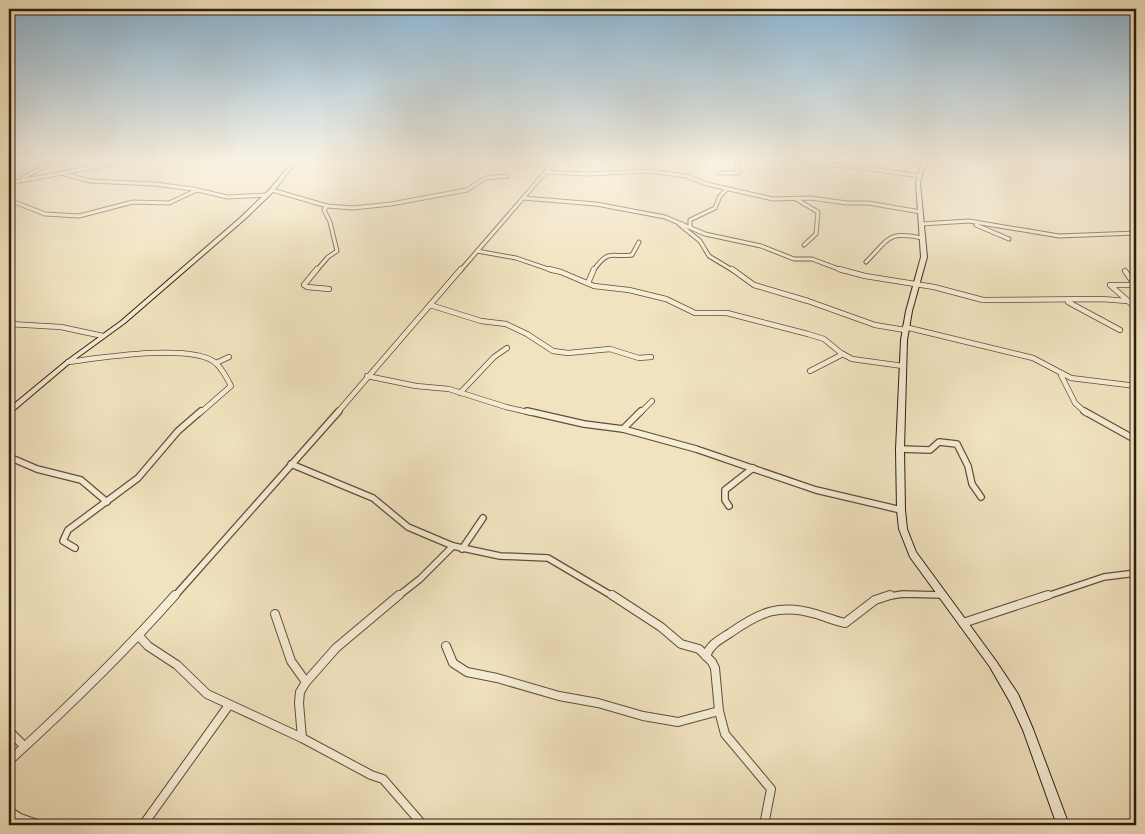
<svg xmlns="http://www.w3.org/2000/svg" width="1145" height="834" font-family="'Gentium Book Plus',serif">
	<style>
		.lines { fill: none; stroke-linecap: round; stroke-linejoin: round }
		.street-far3-casing { stroke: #604f3b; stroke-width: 5 }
		.street-far2-casing { stroke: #604f3b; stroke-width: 6 }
		.street-far1-casing { stroke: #604f3b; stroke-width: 8 }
		.street-casing { stroke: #604f3b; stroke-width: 10 }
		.secondary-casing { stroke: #301e0f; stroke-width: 2 }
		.street-far3 { stroke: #f6edd5; stroke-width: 3 }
		.street-far2 { stroke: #f6edd5; stroke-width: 4.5 }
		.street-far1 { stroke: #f6edd5; stroke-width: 5.5 }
		.street { stroke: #f6edd5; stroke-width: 8 }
		.secondary { fill: #f6edd5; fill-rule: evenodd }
	</style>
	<rect width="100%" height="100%" fill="#f1e3bf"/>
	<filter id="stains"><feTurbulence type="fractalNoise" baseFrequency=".004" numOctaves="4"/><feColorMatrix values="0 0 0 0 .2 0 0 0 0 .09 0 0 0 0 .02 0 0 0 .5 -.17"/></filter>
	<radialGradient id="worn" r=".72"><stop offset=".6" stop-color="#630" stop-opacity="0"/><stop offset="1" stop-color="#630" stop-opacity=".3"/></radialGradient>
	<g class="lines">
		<g class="street-far3-casing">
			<g id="street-far3">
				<path d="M441 160H452"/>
				<path d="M912 160 926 163"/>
				<path d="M1113 160 1136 162"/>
				<path d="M810 163 857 167 920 176"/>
				<path d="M546 172 587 174 650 171 686 176 707 184 773 199 810 198 847 203H868L921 212"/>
				<path d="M61 173 90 181 155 184 193 189 227 197 267 195"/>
				<path d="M719 173H738L737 160"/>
				<path d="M23 178 56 160"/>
				<path d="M9 183 133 160"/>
				<path d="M272 190 327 206 353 208 391 204 467 190 485 178 507 176"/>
				<path d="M523 198 596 204 665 217 705 234 761 246 794 259H812L844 271"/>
				<path d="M796 199 818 212 816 234 804 245"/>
				<path d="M9 200 45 214 79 216 133 202 169 203 197 190"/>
				<path d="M679 224 700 241 709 256 734 271"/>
				<path d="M921 224 969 221 1059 236 1136 233"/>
				<path d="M976 225 1009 239"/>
				<path d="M690 227V220L715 208 720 196 727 189"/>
				<path d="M477 251 516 258 554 271"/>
				<path d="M866 262C890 238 887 231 922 238"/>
				<path d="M316 271 328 257 337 251 330 222 324 210 327 206"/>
				<path d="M460 271 556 160"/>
				<path d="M593 271C609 248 611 258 632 255L639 242"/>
			</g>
		</g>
		<g class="street-far2-casing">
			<g id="street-far2">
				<path d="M317 269 304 285 307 287 329 289"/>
				<path d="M549 269 561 272 594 286 629 290 666 299 695 313H727L808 334 824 339 841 353 852 359 903 366"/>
				<path d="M732 269 754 285 808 301 875 325 905 330"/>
				<path d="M839 269 865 276 934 287 983 300 1101 299 1128 301"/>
				<path d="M1125 271 1135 285H1110L1136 308"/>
				<path d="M588 283 594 269"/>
				<path d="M1068 302 1120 330"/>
				<path d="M430 305 481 321 506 324 527 334 553 351 568 353 610 349 639 358 651 357"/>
				<path d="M9 324 61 327 103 336"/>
				<path d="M905 327 1033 358 1071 378 1136 386"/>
				<path d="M68 362C100 358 186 344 213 361 221 366 227 378 231 386L200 413"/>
				<path d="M216 363 229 357"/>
				<path d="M810 371 843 354"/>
				<path d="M1061 375 1075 403 1086 413"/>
				<path d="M367 376 416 386 449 389 506 407 532 413"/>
				<path d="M460 393 494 357 507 348"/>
				<path d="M337 413 461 269"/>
				<path d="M640 413 652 401"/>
			</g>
		</g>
		<g class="street-far1-casing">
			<g id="street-far1">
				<path d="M527 411 584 424 623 429 696 449 816 490 901 510"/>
				<path d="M1084 411 1136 440"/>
				<path d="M623 429 641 411"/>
				<path d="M900 449 930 450 939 442 957 444 968 466 972 484 981 497"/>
				<path d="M9 457 37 469 81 480 107 502"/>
				<path d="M291 464 373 498 408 527 453 546 500 556 548 558 614 597"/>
				<path d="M729 506 725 500V490L753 468"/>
				<path d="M75 548 63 541 68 530 138 478 178 431 201 411"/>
				<path d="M462 549 483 518"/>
				<path d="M174 597 339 411"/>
				<path d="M397 597 420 579 453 546"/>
				<path d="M884 597 903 594 943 595"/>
				<path d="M1044 597 1104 577 1136 573"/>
			</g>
		</g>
		<g class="street-casing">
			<g id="street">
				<path d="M612 595 661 627 681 644 699 649 712 662 715 668 719 711 725 734 771 789 764 825"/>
				<path d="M275 614 291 661 306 682"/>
				<path d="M963 623 1048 595"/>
				<path d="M139 636 148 646 177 665 207 694 302 738 371 775 383 779 423 825"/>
				<path d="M446 646 453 663 467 672 497 678 559 696 598 703 643 716 678 722 719 711"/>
				<path d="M706 656C710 644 721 639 730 633 760 612 780 603 816 614 826 617 835 621 845 623L875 600 890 595"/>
				<path d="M9 731 24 746"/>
				<path d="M302 738 299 703 300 692 306 682 336 648 399 595"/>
				<path d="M9 761C67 708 123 654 175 595"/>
				<path d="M9 811 20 818 40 825"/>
				<path d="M143 825 229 705"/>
			</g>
		</g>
		<g class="secondary-casing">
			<g id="secondary">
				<path d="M294 160H298L274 191 245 219 125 323 70 363 11 413H9V408L66 361 121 321 241 217 270 189Z"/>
				<path d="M926 160H930L923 171 920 183 927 257 912 311 907 340 904 449 905 510 907 529 916 552 996 661 1018 694 1033 729 1069 825H1057L1023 730 1010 702 990 667 910 557 899 529 897 510 896 449 901 340 906 311 921 257 916 183 919 171Z"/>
			</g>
		</g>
		<use href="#street-far3" class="street-far3"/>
		<use href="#street-far2" class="street-far2"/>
		<use href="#street-far1" class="street-far1"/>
		<use href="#street" class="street"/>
		<use href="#secondary" class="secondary"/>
	</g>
	<linearGradient id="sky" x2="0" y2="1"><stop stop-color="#8bb7d7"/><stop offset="0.58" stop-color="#f9f2e2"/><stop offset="1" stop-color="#f9f2e2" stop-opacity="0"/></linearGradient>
	<rect width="1145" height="277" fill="url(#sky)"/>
	<rect width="1145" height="834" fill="none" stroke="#f1e3bf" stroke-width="30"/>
	<rect x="10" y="10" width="1125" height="814" fill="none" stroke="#301e0f" stroke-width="2.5"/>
	<rect x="15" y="15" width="1115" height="804" fill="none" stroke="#301e0f"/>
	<rect width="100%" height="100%" filter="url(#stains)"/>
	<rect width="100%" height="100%" fill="url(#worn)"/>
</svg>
